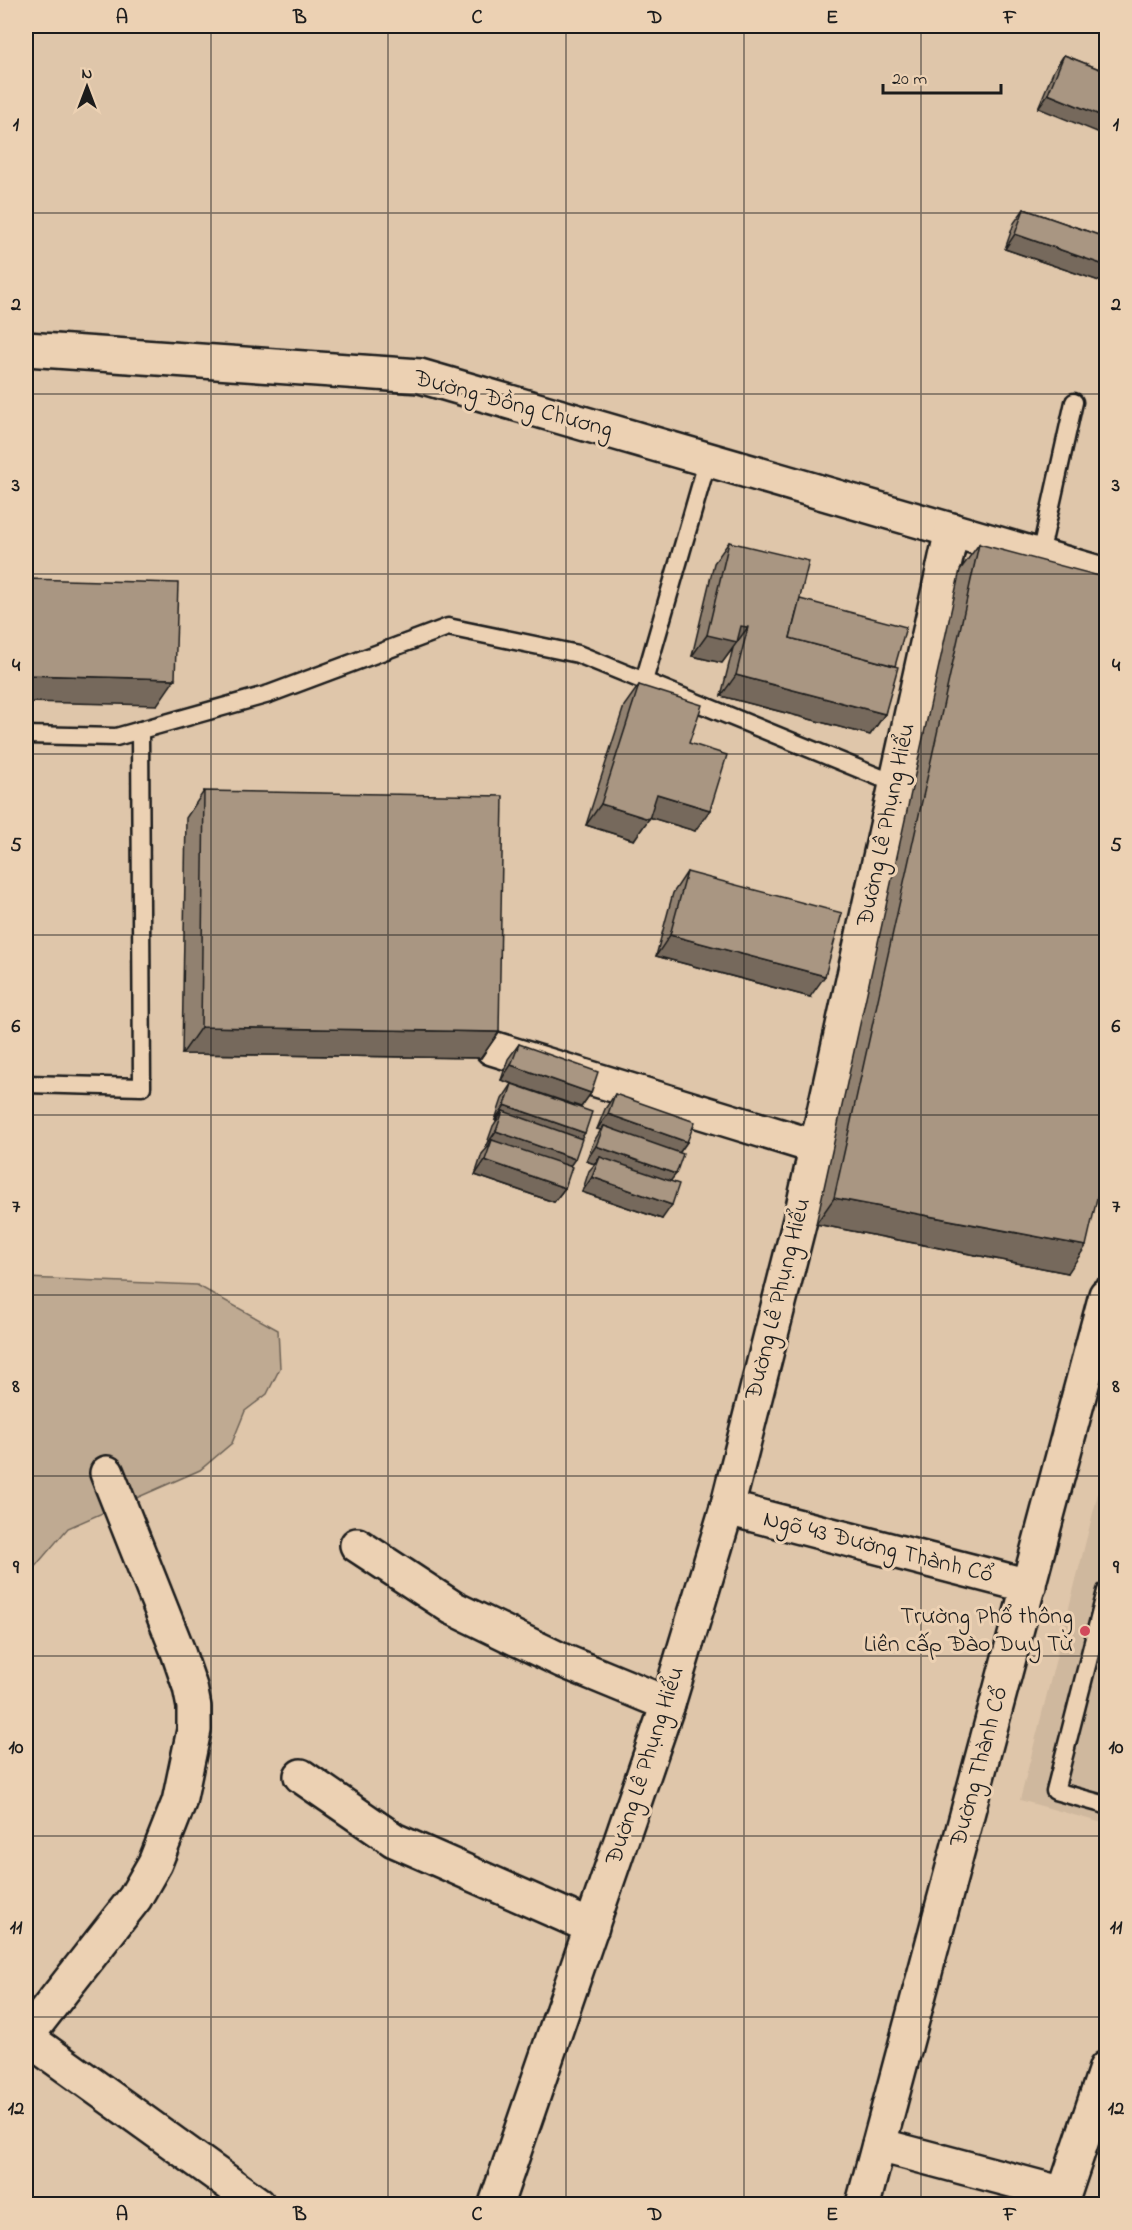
<svg xmlns="http://www.w3.org/2000/svg" width="1132" height="2230" font-family="'Indie Flower',sans-serif">
	<style>
		.built { fill: #cfb89e }
		.green { fill: #bfaa92; stroke: #6e6357; stroke-width: 1.5 }
		.lines { fill: none; stroke-linecap: round; stroke-linejoin: round }
		.lane-casing { stroke: #1c1c1c; stroke-width: 21 }
		.street-casing { stroke: #1c1c1c; stroke-width: 38 }
		.secondary-casing { stroke: #1c1c1c; stroke-width: 38 }
		.lane { stroke: #ecd1b3; stroke-width: 16 }
		.street { stroke: #ecd1b3; stroke-width: 33 }
		.secondary { stroke: #ecd1b3; stroke-width: 33 }
		.wall { fill: #918170; stroke: #1c1c1c; stroke-width: 1.5 }
		.shaded-wall { fill: #76695b; stroke: #1c1c1c; stroke-width: 1.5 }
		.building { fill: #a99682; stroke: #1c1c1c; stroke-width: 1.5 }
		.grid { fill: none; stroke: #1c1c1c; stroke-width: 1.5; stroke-opacity: 0.55 }
		.poi-dot { fill: #d1495b; stroke: #ecd1b3; stroke-width: 2 }
		.labels { text-anchor: middle; dominant-baseline: central; stroke-width: 6; stroke-linejoin: round; paint-order: stroke }
		.street-label { font-size: 24px; fill: #1c1c1c; stroke: #ecd1b3 }
		.poi-label { font-size: 24px; fill: #1c1c1c; stroke: #ecd1b3; text-anchor: end }
		.neatline { fill: none; stroke: #1c1c1c; stroke-width: 2 }
		.grid-label { font-size: 20px; text-anchor: middle; font-weight: bold; fill: #1c1c1c }
	</style>
	<rect width="100%" height="100%" fill="#dfc6aa"/>
	<filter id="ink" filterUnits="userSpaceOnUse"><feTurbulence type="fractalNoise" baseFrequency=".0167" numOctaves="2"/><feDisplacementMap in="SourceGraphic" scale="12" xChannelSelector="R" yChannelSelector="G"/><feConvolveMatrix kernelMatrix="1 2 1 2 8 2 1 2 1" color-interpolation-filters="sRGB"/></filter>
	<g filter="url(#ink)">
		<path class="built" d="M1106 1462V1824L1020 1800Z"/>
		<path class="green" d="M26 1278 197 1285 278 1330 280 1368 267 1394 245 1411 232 1443 200 1470 68 1528 26 1577Z"/>
		<g class="lines">
			<g class="lane-casing">
				<g id="lane">
					<path d="M708 459 644 681 896 784"/>
					<path d="M1040 555 1074 402"/>
					<path d="M26 735 116 737 269 694 448 627 578 654 644 681"/>
					<path d="M26 1084 142 1087 140 730"/>
					<path d="M1106 1591 1055 1791 1106 1805"/>
				</g>
			</g>
			<g class="street-casing">
				<g id="street">
					<path d="M492 1048 816 1147"/>
					<path d="M727 1508 1029 1586"/>
					<path d="M357 1545 453 1608 561 1660 668 1704"/>
					<path d="M301 1776 394 1840 592 1927"/>
					<path d="M26 2037 135 1898 155 1863 179 1802 194 1730V1707L190 1687 177 1649 107 1473"/>
					<path d="M26 2037 258 2204"/>
					<path d="M879 2145 1064 2194 1106 2068"/>
				</g>
			</g>
			<g class="secondary-casing">
				<g id="secondary">
					<path d="M26 349 420 376 1106 575"/>
					<path d="M496 2204 668 1704 727 1508 802 1212 952 530"/>
					<path d="M863 2204 1106 1295"/>
				</g>
			</g>
			<use href="#lane" class="lane"/>
			<use href="#street" class="street"/>
			<use href="#secondary" class="secondary"/>
		</g>
		<g class="wall">
			<path d="M1064 55 1107 72 1038 108 1054 70Z"/>
			<path d="M1024 209 1107 238V281L1105 283 1005 249 1014 223Z"/>
			<path d="M729 542 800 599 895 666 885 714 870 735 721 696 733 648 722 663 692 656 714 563Z"/>
			<path d="M979 544 1068 1273 816 1224 960 570Z"/>
			<path d="M639 685 689 743 695 831 649 817 634 840 586 825 624 706Z"/>
			<path d="M204 791 499 1032 481 1058 182 1054 186 818Z"/>
			<path d="M687 872 810 997 656 956 673 893Z"/>
			<path d="M519 1044 591 1093 581 1107 501 1080 508 1059Z"/>
			<path d="M512 1084 581 1138 570 1166 565 1188 554 1202 475 1175 482 1154 488 1147 486 1146 493 1126 497 1120H495L502 1099Z"/>
			<path d="M615 1094 687 1142 680 1152 670 1181 662 1219 582 1192 589 1171 595 1164 586 1161 594 1141 601 1130 597 1129 605 1109Z"/>
		</g>
		<g class="shaded-wall">
			<path d="M1048 94 1107 118V136L1038 108Z"/>
			<path d="M1015 234 1107 266V281L1105 283 1005 249Z"/>
			<path d="M741 626 748 627 722 663 692 656 707 635Z"/>
			<path d="M26 675 175 679 157 705 26 702Z"/>
			<path d="M736 675 885 714 870 735 721 696Z"/>
			<path d="M657 794 710 810 695 831 642 815Z"/>
			<path d="M601 804 649 819 634 840 586 825Z"/>
			<path d="M670 935 825 976 810 997 656 956Z"/>
			<path d="M201 1027 499 1032 481 1058 182 1054Z"/>
			<path d="M511 1065 591 1093 581 1107 501 1080Z"/>
			<path d="M505 1105 585 1133 575 1147 503 1111 497 1120H495Z"/>
			<path d="M608 1114 687 1142 677 1156 604 1126 601 1130 597 1129Z"/>
			<path d="M496 1131 575 1159 565 1173 492 1140 488 1147 486 1146Z"/>
			<path d="M596 1146 676 1174 665 1188 600 1157 595 1164 586 1161Z"/>
			<path d="M485 1160 565 1188 554 1202 475 1175Z"/>
			<path d="M592 1177 672 1205 662 1219 582 1192Z"/>
			<path d="M834 1198 1086 1246 1068 1273 816 1224Z"/>
		</g>
		<g class="building">
			<path d="M1064 55 1107 72V118L1048 94Z"/>
			<path d="M1024 209 1107 238V266L1015 234Z"/>
			<path d="M729 542 809 561 790 638 898 667 885 714 736 675 748 627 741 626 737 642 707 635Z"/>
			<path d="M979 544 1107 578V1155L1086 1246 834 1198Z"/>
			<path d="M26 579 178 583 175 679 26 675Z"/>
			<path d="M800 599 906 627 895 666 790 638Z"/>
			<path d="M639 685 702 705 689 743 727 755 710 810 657 794 649 819 601 804Z"/>
			<path d="M204 791 503 796 499 1032 201 1027Z"/>
			<path d="M687 872 842 913 825 976 670 935Z"/>
			<path d="M519 1044 598 1072 591 1093 511 1065Z"/>
			<path d="M512 1084 592 1112 585 1133 505 1105Z"/>
			<path d="M615 1094 695 1122 687 1142 608 1114Z"/>
			<path d="M503 1111 582 1139 575 1159 496 1131Z"/>
			<path d="M604 1126 683 1154 676 1174 596 1146Z"/>
			<path d="M492 1140 572 1167 565 1188 485 1160Z"/>
			<path d="M600 1157 679 1184 672 1205 592 1177Z"/>
		</g>
	</g>
	<path class="grid" d="M211 26V2204M388 26V2204M566 26V2204M744 26V2204M921 26V2204M26 213H1106M26 394H1106M26 574H1106M26 754H1106M26 935H1106M26 1115H1106M26 1295H1106M26 1476H1106M26 1656H1106M26 1836H1106M26 2017H1106"/>
	<circle class="poi-dot" cx="1085" cy="1631" r="6"/>
	<g class="labels">
		<g class="street-label">
			<text transform="translate(513 405) rotate(15)">Đường Đồng Chương</text>
			<text transform="translate(887 825) rotate(-78)">Đường Lê Phụng Hiểu</text>
			<text transform="translate(779 1299) rotate(-76)">Đường Lê Phụng Hiểu</text>
			<text transform="translate(878 1548) rotate(14)">Ngõ 43 Đường Thành Cổ</text>
			<text transform="translate(646 1766) rotate(-72)">Đường Lê Phụng Hiểu</text>
			<text transform="translate(980 1767) rotate(-75)">Đường Thành Cổ</text>
		</g>
		<g class="poi-label">
			<text x="1073" y="1617">Trường Phổ thông<tspan x="1073" dy="28">Liên cấp Đào Duy Từ</tspan></text>
		</g>
	</g>
	<rect width="1132" height="2230" fill="none" stroke="#ecd1b3" stroke-width="66"/>
	<g transform="translate(87 87)" stroke="#ecd1b3" stroke-width="4.5" paint-order="stroke">
	<path d="M0-4.5L10 22L0 15L-10 22Z" fill="#1c1c1c"/>
	<text y="-9" font-size="16" font-weight="bold" text-anchor="middle" fill="#1c1c1c">N</text>
	</g>
	<path d="M883 84v9h118v-9" fill="none" stroke="#1c1c1c" stroke-width="3"/>
	<text x="892" y="84" font-size="18" fill="#1c1c1c" stroke="#ecd1b3" stroke-width="4.5" paint-order="stroke">20 m</text>
	<rect x="33" y="33" width="1066" height="2164" class="neatline"/>
	<g class="grid-label">
		<text x="122" y="23">A</text>
		<text x="300" y="23">B</text>
		<text x="477" y="23">C</text>
		<text x="655" y="23">D</text>
		<text x="832" y="23">E</text>
		<text x="1010" y="23">F</text>
		<text x="16" y="130">1</text>
		<text x="1116" y="130">1</text>
		<text x="16" y="310">2</text>
		<text x="1116" y="310">2</text>
		<text x="16" y="491">3</text>
		<text x="1116" y="491">3</text>
		<text x="16" y="671">4</text>
		<text x="1116" y="671">4</text>
		<text x="16" y="851">5</text>
		<text x="1116" y="851">5</text>
		<text x="16" y="1032">6</text>
		<text x="1116" y="1032">6</text>
		<text x="16" y="1212">7</text>
		<text x="1116" y="1212">7</text>
		<text x="16" y="1392">8</text>
		<text x="1116" y="1392">8</text>
		<text x="16" y="1573">9</text>
		<text x="1116" y="1573">9</text>
		<text x="16" y="1753">10</text>
		<text x="1116" y="1753">10</text>
		<text x="16" y="1933">11</text>
		<text x="1116" y="1933">11</text>
		<text x="16" y="2114">12</text>
		<text x="1116" y="2114">12</text>
		<text x="122" y="2220">A</text>
		<text x="300" y="2220">B</text>
		<text x="477" y="2220">C</text>
		<text x="655" y="2220">D</text>
		<text x="832" y="2220">E</text>
		<text x="1010" y="2220">F</text>
	</g>
</svg>
